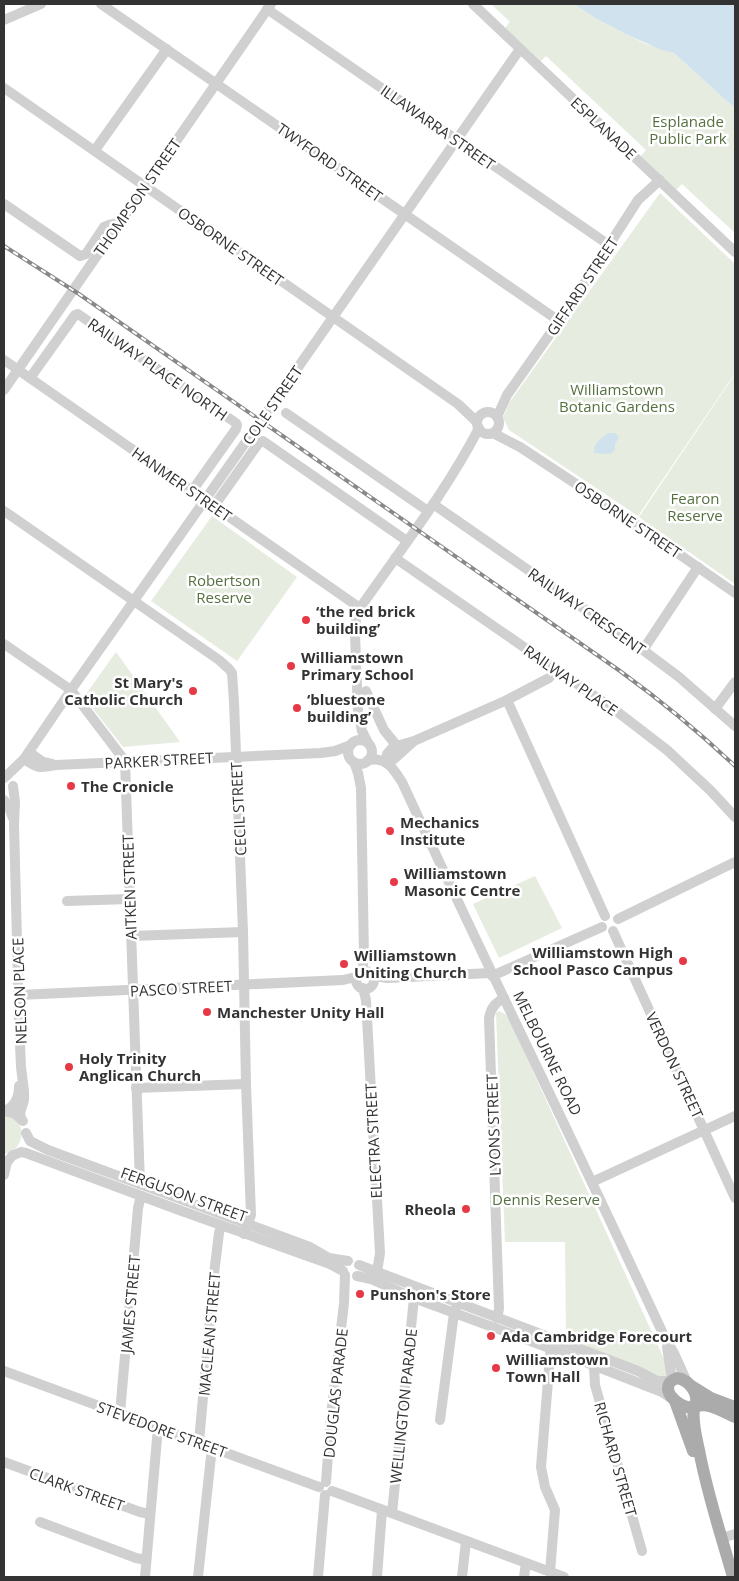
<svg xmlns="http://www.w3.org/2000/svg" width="739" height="1581" font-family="'Open Sans',sans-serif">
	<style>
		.green { fill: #e6ecdf }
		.water { fill: #cfe2ee }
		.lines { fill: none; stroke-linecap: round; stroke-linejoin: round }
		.minor { stroke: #d0d0d0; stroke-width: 10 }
		.major { stroke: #ababab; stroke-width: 12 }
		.rail-casing { stroke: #888; stroke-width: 4 }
		.rail { stroke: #fff; stroke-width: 2; stroke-dasharray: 5.5; stroke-linecap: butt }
		.poi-dot { fill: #e63946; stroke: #fff; stroke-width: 2 }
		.labels { text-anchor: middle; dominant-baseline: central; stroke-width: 5; stroke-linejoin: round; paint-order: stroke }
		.park-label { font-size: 15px; fill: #56703f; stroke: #fff }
		.street-label { font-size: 15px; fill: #333; stroke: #fff }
		.poi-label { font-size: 15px; font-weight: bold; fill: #333; stroke: #fff; text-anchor: start }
	</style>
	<rect width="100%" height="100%" fill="#fff"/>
	<g class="green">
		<path d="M491 4H574L595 18 630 36 644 43 674 53 729 103 735 107V233L682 184 676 190 641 156 646 150 546 56 541 61 505 28 510 22Z"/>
		<path d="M660 193 735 264V373L638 516 509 430 503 418 509 403Z"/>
		<path d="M735 374V584L639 517Z"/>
		<path d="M212 516 297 577 237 661 151 601Z"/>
		<path d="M116 652 180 742 123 747 84 697Z"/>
		<path d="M535 876 562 928 499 958 473 904Z"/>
		<path d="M499 1011 505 1014 510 1021 665 1361 667 1377 661 1378 566 1341 565 1242H505L496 1013Z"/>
		<path d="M4 1115C28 1116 27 1151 4 1154Z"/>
	</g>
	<g class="water">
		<path d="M574 4H735V107L729 103 674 53 662 50 630 36 595 18Z"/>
		<path d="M608 433H615L619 437 615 444V450L610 454 594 453C593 444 601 438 608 433Z"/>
	</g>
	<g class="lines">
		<g class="minor">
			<path d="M101 4 559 321"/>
			<path d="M473 4 735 252"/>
			<path d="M267 9 609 245"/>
			<path d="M4 20 41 4"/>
			<path d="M4 88 458 404 477 422"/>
			<path d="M95 150 167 49"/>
			<path d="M4 204 80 256 86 254 104 227 109 225 118 223"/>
			<path d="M4 360 360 608"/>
			<path d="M30 378 75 315 78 314 236 423 237 425 236 429 192 491"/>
			<path d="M4 390 271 4"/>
			<circle cx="488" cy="423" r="11"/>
			<path d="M286 413 428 511"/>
			<path d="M497 417 507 395 571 304 638 200 660 180"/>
			<path d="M493 433 520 447 611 507 735 593"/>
			<path d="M433 504 635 644 679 677 735 726"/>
			<path d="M214 506 258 444 263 441 407 541"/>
			<path d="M4 511 219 660 229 669 232 673 234 702 243 932 246 1084 251 1215 244 1234"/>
			<path d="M395 558 615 710 667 750 711 791 735 817"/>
			<path d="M4 644 71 690 125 761 140 1184"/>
			<path d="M643 650 698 567"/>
			<path d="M366 691 384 730 401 751"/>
			<path d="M507 700 605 916"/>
			<path d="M715 709 735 682"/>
			<circle cx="360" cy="752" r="12"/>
			<path d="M414 741 394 759 386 763 387 754 393 747 414 741 507 700 549 678 556 670"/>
			<path d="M368 743 362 731 358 712 355 634 356 618 360 608C401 549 446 492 479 428"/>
			<path d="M29 752 43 762 52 764"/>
			<path d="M24 759C38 769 40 768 56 765L321 753 335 751 351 745"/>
			<path d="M368 760C387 757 392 767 402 782 488 968 579 1152 665 1338L674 1353 687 1382"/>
			<path d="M354 762 358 773 361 788 364 957 362 971"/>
			<path d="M4 778 24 759 71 690 255 429 520 49"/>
			<path d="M13 786 15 802 14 824 19 1020 21 1067 24 1091V1100L20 1113 21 1118"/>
			<path d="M4 800 10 810 13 818"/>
			<path d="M67 901 129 899"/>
			<path d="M618 919 735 862"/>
			<path d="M613 931 735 1198"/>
			<path d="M131 936 243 932"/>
			<circle cx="365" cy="980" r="9"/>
			<path d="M373 976 388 978 491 973"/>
			<path d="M492 976 602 927"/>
			<path d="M363 988 366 1000 380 1253 376 1278"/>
			<path d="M19 995 343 980 356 977"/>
			<path d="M136 1088 246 1084"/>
			<path d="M4 1111 14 1113 23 1121"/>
			<path d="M4 1111C15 1107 19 1098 19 1086"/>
			<path d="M26 1133 30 1141 48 1150 310 1247 329 1258 348 1261"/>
			<path d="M14 1155 21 1152 26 1153 179 1210 330 1264 343 1271"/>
			<path d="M4 1175 7 1162 13 1155"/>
			<path d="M592 1182 735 1116"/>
			<path d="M359 1265 638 1371 657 1381H672"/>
			<path d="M357 1276 371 1279 414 1298 552 1349 662 1392 672 1399"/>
			<path d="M497 1318 499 1309 489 1018C491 1008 495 1003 504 998"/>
			<path d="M667 1347 672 1380"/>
			<path d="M594 1366 595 1385 642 1551"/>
			<path d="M4 1371 319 1487"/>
			<path d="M120 1413 138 1208 141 1196"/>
			<path d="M440 1420 454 1313 456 1308"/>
			<path d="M199 1442 214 1274 219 1233 221 1226"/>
			<path d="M4 1462 140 1512 150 1514"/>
			<path d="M326 1482 331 1415 344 1303 345 1275"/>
			<path d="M332 1491 564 1577"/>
			<path d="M392 1513 414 1298"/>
			<path d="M40 1522 136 1558 146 1560"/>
			<path d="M722 1538 735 1534"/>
			<path d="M550 1572 555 1510 545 1487 541 1467 551 1344"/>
			<path d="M145 1577 158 1427"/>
			<path d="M198 1577 212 1447"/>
			<path d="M318 1577 325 1495"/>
			<path d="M377 1577 382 1510"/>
			<path d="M462 1577 466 1541"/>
			<path d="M524 1577 526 1563"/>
		</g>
		<g class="major">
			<path d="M677 1378C690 1380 701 1396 694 1408 676 1408 656 1386 677 1378Z"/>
			<path d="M690 1385 711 1398 735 1407"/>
			<path d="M675 1401 693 1451"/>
			<path d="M695 1407C708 1401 723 1412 735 1417"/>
			<path d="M694 1408C692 1422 696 1436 699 1450 707 1493 721 1535 733 1577"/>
		</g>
		<g class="rail-casing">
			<path id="rail" d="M4 246 79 294 620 671C660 700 699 732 735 766"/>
		</g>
		<use href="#rail" class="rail"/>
	</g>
	<g class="poi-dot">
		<circle cx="306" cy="620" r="5"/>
		<circle cx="291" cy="666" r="5"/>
		<circle cx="193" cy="691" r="5"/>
		<circle cx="297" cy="708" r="5"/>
		<circle cx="71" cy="786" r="5"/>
		<circle cx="390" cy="831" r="5"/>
		<circle cx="394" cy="882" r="5"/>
		<circle cx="683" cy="961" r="5"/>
		<circle cx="344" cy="964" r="5"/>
		<circle cx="207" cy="1012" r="5"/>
		<circle cx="69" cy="1067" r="5"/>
		<circle cx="466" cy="1209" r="5"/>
		<circle cx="360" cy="1294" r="5"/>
		<circle cx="491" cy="1336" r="5"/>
		<circle cx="496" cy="1368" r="5"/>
	</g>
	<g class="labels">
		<g class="park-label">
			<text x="688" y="121">Esplanade<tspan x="688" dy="17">Public Park</tspan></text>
			<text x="617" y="389">Williamstown<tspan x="617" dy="17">Botanic Gardens</tspan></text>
			<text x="695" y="498">Fearon<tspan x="695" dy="17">Reserve</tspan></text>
			<text x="224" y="580">Robertson<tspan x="224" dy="17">Reserve</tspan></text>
			<text x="546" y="1199">Dennis Reserve</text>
		</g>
		<g class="street-label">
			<text transform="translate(438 127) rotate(35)">ILLAWARRA STREET</text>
			<text transform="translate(604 128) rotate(43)">ESPLANADE</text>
			<text transform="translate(330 162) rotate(35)">TWYFORD STREET</text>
			<text transform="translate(137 197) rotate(-55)">THOMPSON STREET</text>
			<text transform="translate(231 246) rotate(35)">OSBORNE STREET</text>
			<text transform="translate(582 286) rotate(-56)">GIFFARD STREET</text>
			<text transform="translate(158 369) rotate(35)">RAILWAY PLACE NORTH</text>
			<text transform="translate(272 405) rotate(-55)">COLE STREET</text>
			<text transform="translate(182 484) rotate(35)">HANMER STREET</text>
			<text transform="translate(628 519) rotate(34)">OSBORNE STREET</text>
			<text transform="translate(587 611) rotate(35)">RAILWAY CRESCENT</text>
			<text transform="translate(571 680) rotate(35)">RAILWAY PLACE</text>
			<text transform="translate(159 760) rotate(-3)">PARKER STREET</text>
			<text transform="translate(238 809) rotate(-93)">CECIL STREET</text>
			<text transform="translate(129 887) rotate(-92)">AITKEN STREET</text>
			<text transform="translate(181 988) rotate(-3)">PASCO STREET</text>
			<text transform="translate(19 991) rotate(-92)">NELSON PLACE</text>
			<text transform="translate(548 1053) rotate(64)">MELBOURNE ROAD</text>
			<text transform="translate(675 1065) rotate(65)">VERDON STREET</text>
			<text transform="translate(493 1125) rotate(-92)">LYONS STREET</text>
			<text transform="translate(373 1141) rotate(-93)">ELECTRA STREET</text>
			<text transform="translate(184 1194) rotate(20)">FERGUSON STREET</text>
			<text transform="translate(130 1304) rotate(-85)">JAMES STREET</text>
			<text transform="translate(209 1334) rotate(-85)">MACLEAN STREET</text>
			<text transform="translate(335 1393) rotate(-84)">DOUGLAS PARADE</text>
			<text transform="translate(403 1406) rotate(-84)">WELLINGTON PARADE</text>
			<text transform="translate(162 1429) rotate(20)">STEVEDORE STREET</text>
			<text transform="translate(616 1459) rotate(74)">RICHARD STREET</text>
			<text transform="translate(77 1489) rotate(20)">CLARK STREET</text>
		</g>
		<g class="poi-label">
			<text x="316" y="611">‘the red brick<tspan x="316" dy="17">building’</tspan></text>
			<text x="301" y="657">Williamstown<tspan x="301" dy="17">Primary School</tspan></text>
			<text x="183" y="682" text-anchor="end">St Mary's<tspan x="183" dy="17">Catholic Church</tspan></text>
			<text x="307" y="699">‘bluestone<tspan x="307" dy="17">building’</tspan></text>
			<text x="81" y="786">The Cronicle</text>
			<text x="400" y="822">Mechanics<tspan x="400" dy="17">Institute</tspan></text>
			<text x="404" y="873">Williamstown<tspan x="404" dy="17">Masonic Centre</tspan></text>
			<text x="673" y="952" text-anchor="end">Williamstown High<tspan x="673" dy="17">School Pasco Campus</tspan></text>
			<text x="354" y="955">Williamstown<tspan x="354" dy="17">Uniting Church</tspan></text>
			<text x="217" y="1012">Manchester Unity Hall</text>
			<text x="79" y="1058">Holy Trinity<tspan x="79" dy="17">Anglican Church</tspan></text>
			<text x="456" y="1209" text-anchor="end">Rheola</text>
			<text x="370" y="1294">Punshon's Store</text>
			<text x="501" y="1336">Ada Cambridge Forecourt</text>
			<text x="506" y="1359">Williamstown<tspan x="506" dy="17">Town Hall</tspan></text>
		</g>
	</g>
	<rect width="739" height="1581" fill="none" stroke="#333333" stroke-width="10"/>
</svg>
